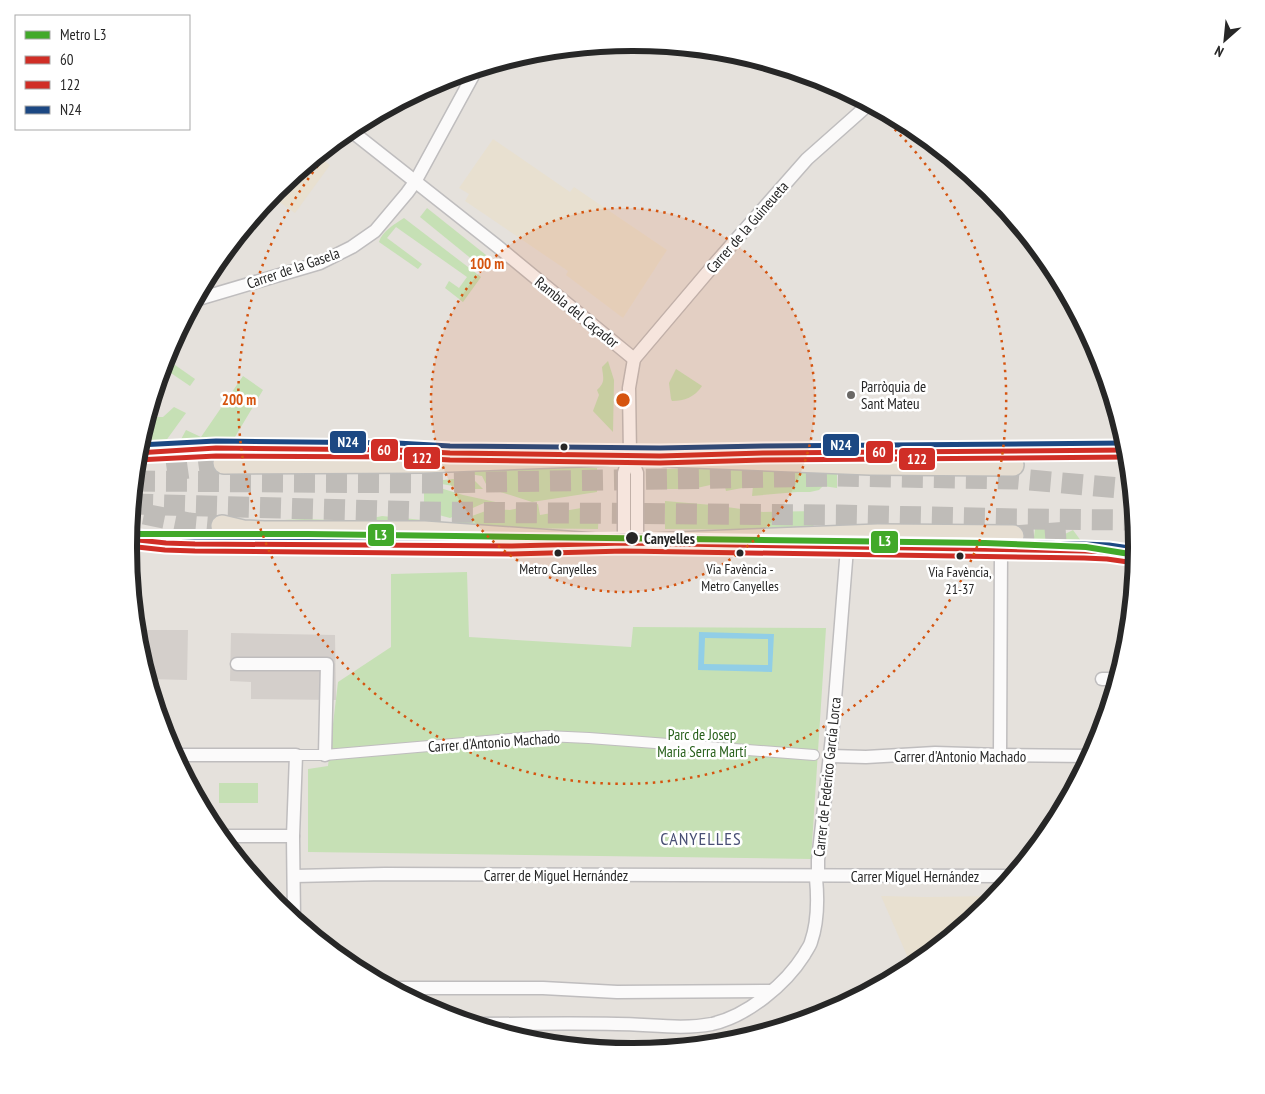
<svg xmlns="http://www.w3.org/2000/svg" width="1265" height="1094" font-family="'PT Sans Narrow',sans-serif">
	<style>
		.education { fill: #e8e0d0 }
		.green { fill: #c6e0b5 }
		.plaza { fill: #d4cfcb }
		.water { fill: #91cee6; fill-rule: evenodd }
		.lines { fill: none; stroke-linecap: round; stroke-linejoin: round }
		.trunk-tunnel { stroke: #bfbcb8; stroke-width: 21; stroke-dasharray: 21 11; stroke-linecap: butt }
		.pedestrian-casing { stroke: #bfbdbe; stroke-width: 12 }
		.minor-casing { stroke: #bfbdbe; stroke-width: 15 }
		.tertiary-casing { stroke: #bfbdbe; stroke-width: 19 }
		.trunk-casing { stroke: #bebdbb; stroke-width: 24 }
		.pedestrian { stroke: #fbfafa; stroke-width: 10 }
		.minor { stroke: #fbfafa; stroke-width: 12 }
		.tertiary { stroke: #fbfafa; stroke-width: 16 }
		.trunk { stroke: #e6ded2; stroke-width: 21 }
		.bus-1-casing { stroke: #fff; stroke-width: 9 }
		.bus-2-casing { stroke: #fff; stroke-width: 9 }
		.bus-3-casing { stroke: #fff; stroke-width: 9 }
		.bus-1 { stroke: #d02e26; stroke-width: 5 }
		.bus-2 { stroke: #d02e26; stroke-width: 5 }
		.bus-3 { stroke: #1c4883; stroke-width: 5 }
		.metro-1-casing { stroke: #fff; stroke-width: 10 }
		.metro-1 { stroke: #42a92a; stroke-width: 6 }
		.ring { fill: none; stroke: #d5540f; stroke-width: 2.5; stroke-dasharray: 2.5 5 }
		.poi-dot { fill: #6a6866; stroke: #fff; stroke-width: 2 }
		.bus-dot { fill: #272727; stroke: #fff; stroke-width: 2 }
		.labels { text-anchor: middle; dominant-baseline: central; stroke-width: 5; stroke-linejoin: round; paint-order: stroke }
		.bus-label { font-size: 14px; fill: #272727; stroke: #fff }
		.street-label { font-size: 15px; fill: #272727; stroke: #fff }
		.poi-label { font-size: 15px; fill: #272727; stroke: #fff; text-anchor: start }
		.stop-label { font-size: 15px; font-weight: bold; fill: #272727; stroke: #fff; text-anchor: start }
		.park-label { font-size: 15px; fill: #28601b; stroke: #fff }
		.quarter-label { font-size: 18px; letter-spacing: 1px; fill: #495075; stroke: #fff }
		.rim { fill: none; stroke: #272727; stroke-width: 6 }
		.centre { fill: #d5540f; stroke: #fff; stroke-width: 2.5 }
		.ring-label { font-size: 15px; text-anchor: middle; font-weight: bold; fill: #d5540f; stroke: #fff; stroke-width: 5; stroke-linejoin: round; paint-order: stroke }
		.line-badge { stroke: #fff; stroke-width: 2 }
		.badge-label { font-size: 14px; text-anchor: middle; font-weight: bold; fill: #fff }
	</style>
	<rect width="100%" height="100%" fill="#e5e1dc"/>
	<g class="education">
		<path d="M493 139 570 192 574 187 667 250 623 318 566 275 568 271 465 201 469 194 459 188Z"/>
		<path d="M318 156 330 165 295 213 271 196 276 190Z"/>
		<path d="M881 896 927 897 995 896 989 904 912 967Z"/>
	</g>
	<g class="green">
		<path d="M427 208 486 255 479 265 420 217Z"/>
		<path d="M404 218 481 277 463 302 445 288 449 281 459 288 467 277 396 227 387 238 422 264 418 269 379 242C382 231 395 224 404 218Z"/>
		<path d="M165 358 195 379 190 386 162 367Z"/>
		<path d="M608 361 614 380 613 432 593 411 599 395 597 390C606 382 603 378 602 367Z"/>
		<path d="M676 369 702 386C695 397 684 401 672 401L671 399 669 383Z"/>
		<path d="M243 376 263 390 235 437 220 442 179 443 186 430 201 437Z"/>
		<path d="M174 407 186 413 165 442 142 443V435L147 417H163Z"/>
		<path d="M431 468H597V492L532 502 488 488 482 476Z"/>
		<path d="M837 468V488L823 486 819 490 810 492H797L752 496 753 486 726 491 724 482 692 489H667L666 469Z"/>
		<path d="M453 479 474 480 483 489H470L436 483 433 481Z"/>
		<path d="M424 483 463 495 500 503H484L450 518 424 511Z"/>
		<path d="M665 501 712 505 763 512 815 511 813 530 665 529Z"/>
		<path d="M538 504 540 515 599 505 598 529 264 525V521L304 519 359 521 382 516 453 523 491 509 510 510Z"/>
		<path d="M1037 527 1063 535 1073 530 1084 545 1033 544 1035 529Z"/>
		<path d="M467 572 469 637 631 647 633 627 826 628 811 859 308 852V769L328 766 338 682 391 647V574Z"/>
		<rect x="219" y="783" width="39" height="20"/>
	</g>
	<g class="plaza">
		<path d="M136 630H188L187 680 148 679 138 645Z"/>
		<path d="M231 633 335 635 336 700 251 699V682L230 681Z"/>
	</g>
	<path class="water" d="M699 632 774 634 772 672 698 670ZM705 638 768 639V665L704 664Z"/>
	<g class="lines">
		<g class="trunk-tunnel">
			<path d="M167 471 224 463"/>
			<path d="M134 481 436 483 836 476 1018 479 1131 489"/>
			<path d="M132 504 423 512 838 515 1016 519 1134 520"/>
			<path d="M144 514 189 523 222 526"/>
			<path d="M1013 536 1068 532"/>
		</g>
		<g class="pedestrian-casing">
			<path id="pedestrian" d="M296 755H325L546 736 589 738 814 755"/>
		</g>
		<g class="minor-casing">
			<g id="minor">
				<path d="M350 130 497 246 634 359"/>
				<path d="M195 300 320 263 352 247 375 231 407 193 415 182 476 70"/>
				<path d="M634 359 712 267 807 159 869 104"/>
				<path d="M630 455 637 473V544"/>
				<path d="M624 543V473L630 455 629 388 634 359"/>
				<path d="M237 664H327L325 755"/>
				<path d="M1102 679H1117"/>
				<path d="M174 755H296L293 836 294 919"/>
				<path d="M1000 755 1001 550"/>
				<path d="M830 756 866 757 935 753 1000 755 1090 756"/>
				<path d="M220 836H293"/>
				<path d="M294 876 385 874 1012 876"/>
				<path d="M392 988H543L617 992 771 991"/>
				<path d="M477 1024C524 1024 570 1023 617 1024 648 1024 681 1030 712 1024 747 1016 785 985 804 955 806 951 810 946 811 942 818 922 818 899 816 878L818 876V860L832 737 847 548"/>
			</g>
		</g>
		<g class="tertiary-casing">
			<g id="tertiary">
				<path d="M814 452 1127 450"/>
				<path d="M137 453 216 448 397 450 445 452"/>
				<path d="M594 455H677"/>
				<path d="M129 539 166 543 195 544 489 546"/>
				<path d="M583 544H664"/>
				<path d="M808 547 1084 551 1108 552 1136 556"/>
			</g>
		</g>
		<g class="trunk-casing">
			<g id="trunk">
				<path d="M666 456 870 464 1013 465"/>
				<path d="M224 463 423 462 605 455"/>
				<path d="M222 526 243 531 264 532H424L595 544"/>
				<path d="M652 544 878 535 1013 536"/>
			</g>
		</g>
		<use href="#pedestrian" class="pedestrian"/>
		<use href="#minor" class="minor"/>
		<use href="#tertiary" class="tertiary"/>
		<use href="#trunk" class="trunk"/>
		<g class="bus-1-casing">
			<g id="bus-1">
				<path d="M137 453 216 448 397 450 450 453 660 456 763 453 1127 450"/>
				<path d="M129 539 166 543 195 544 512 546 624 543 1084 551 1108 552 1136 556"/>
			</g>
		</g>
		<g class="bus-2-casing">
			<g id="bus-2">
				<path d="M137 460 216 456 397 457 450 460 660 463 763 460 1127 457"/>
				<path d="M128 546 165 550 195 551 512 554 624 551 1084 558 1107 559 1135 563"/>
			</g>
		</g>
		<g class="bus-3-casing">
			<g id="bus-3">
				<path d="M139 445 216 441 397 443 450 446 660 448 763 446 1125 443"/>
				<path d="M130 532 167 536 195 537 512 538 624 536 1084 544 1109 545 1137 549"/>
			</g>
		</g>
		<use href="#bus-1" class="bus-1"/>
		<use href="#bus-2" class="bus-2"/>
		<use href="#bus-3" class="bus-3"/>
		<g class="metro-1-casing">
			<path id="metro-1" d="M129 534H308L985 543 1086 547 1136 555"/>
		</g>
		<use href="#metro-1" class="metro-1"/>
	</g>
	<circle cx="623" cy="400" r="192" fill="#d5540f" fill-opacity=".12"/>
	<g class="ring">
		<circle cx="623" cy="400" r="192"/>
		<path d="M867 104A384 384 0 1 1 351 128"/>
	</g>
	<circle class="poi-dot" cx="851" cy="395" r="5"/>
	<g class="bus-dot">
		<circle cx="564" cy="447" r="4.5"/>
		<circle cx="632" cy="538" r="7"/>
		<circle cx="558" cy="553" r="4.5"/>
		<circle cx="740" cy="553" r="4.5"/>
		<circle cx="960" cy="556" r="4.5"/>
	</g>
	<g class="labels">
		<g class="bus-label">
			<text x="558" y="569">Metro Canyelles</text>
			<text x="740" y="569">Via Favència -<tspan x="740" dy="17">Metro Canyelles</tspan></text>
			<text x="960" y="572">Via Favència,<tspan x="960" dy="17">21-37</tspan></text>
		</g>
		<g class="street-label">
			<text transform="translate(747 227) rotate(-49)">Carrer de la Guineueta</text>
			<text transform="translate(293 268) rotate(-19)">Carrer de la Gasela</text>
			<text transform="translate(577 312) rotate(39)">Rambla del Caçador</text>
			<text transform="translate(494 742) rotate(-4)">Carrer d'Antonio Machado</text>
			<text x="960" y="756">Carrer d'Antonio Machado</text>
			<text transform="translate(827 777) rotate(-84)">Carrer de Federico García Lorca</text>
			<text x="556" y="875">Carrer de Miguel Hernández</text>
			<text x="915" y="876">Carrer Miguel Hernández</text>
		</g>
		<g class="poi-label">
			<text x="861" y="386">Parròquia de<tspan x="861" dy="17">Sant Mateu</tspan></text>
		</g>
		<g class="stop-label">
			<text x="644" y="538">Canyelles</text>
		</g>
		<g class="park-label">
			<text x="702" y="734">Parc de Josep<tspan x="702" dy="17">Maria Serra Martí</tspan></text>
		</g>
		<g class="quarter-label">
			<text x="701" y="838">CANYELLES</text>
		</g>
	</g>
	<path d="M0 0H1265V1094H0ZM632 51H633A495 495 0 0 1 1128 546V548A495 495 0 0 1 633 1043H632A495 495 0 0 1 137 548V546A495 495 0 0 1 632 51Z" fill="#fff" fill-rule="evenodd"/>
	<path class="rim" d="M632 51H633A495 495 0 0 1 1128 546V548A495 495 0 0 1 633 1043H632A495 495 0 0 1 137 548V546A495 495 0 0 1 632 51Z"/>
	<circle cx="623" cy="400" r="8" class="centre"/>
	<g class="ring-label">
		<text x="487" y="269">100 m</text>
		<text x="239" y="405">200 m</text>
	</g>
	<g class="line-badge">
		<rect x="329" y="430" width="38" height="24" rx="5" fill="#1c4883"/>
		<rect x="822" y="433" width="38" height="24" rx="5" fill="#1c4883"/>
		<rect x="370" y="438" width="29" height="24" rx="5" fill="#d02e26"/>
		<rect x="865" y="440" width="29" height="24" rx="5" fill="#d02e26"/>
		<rect x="403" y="446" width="38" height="24" rx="5" fill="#d02e26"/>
		<rect x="898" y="447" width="38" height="24" rx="5" fill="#d02e26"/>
		<rect x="367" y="523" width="28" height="24" rx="5" fill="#42a92a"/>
		<rect x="870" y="530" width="29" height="24" rx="5" fill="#42a92a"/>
	</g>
	<g class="badge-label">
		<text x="348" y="447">N24</text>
		<text x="841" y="450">N24</text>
		<text x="384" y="455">60</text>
		<text x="879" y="457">60</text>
		<text x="422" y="463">122</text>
		<text x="917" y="464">122</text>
		<text x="381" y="540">L3</text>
		<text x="885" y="546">L3</text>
	</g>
	<rect x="15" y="15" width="175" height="115" fill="#ffffff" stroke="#a9a9a9"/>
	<rect x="25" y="31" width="25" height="8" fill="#42a92a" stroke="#a9a9a9"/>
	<text x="60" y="40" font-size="15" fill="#272727">Metro L3</text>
	<rect x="25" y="56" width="25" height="8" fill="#d02e26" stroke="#a9a9a9"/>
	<text x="60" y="65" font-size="15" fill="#272727">60</text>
	<rect x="25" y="81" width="25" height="8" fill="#d02e26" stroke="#a9a9a9"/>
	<text x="60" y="90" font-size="15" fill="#272727">122</text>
	<rect x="25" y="106" width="25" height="8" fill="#1c4883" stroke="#a9a9a9"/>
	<text x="60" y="115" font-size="15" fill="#272727">N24</text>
	<g transform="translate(1225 40) rotate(207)" stroke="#ffffff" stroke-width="4" paint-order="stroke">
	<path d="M0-4L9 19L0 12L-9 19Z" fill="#272727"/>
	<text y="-8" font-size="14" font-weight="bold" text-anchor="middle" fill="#272727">N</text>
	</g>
</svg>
